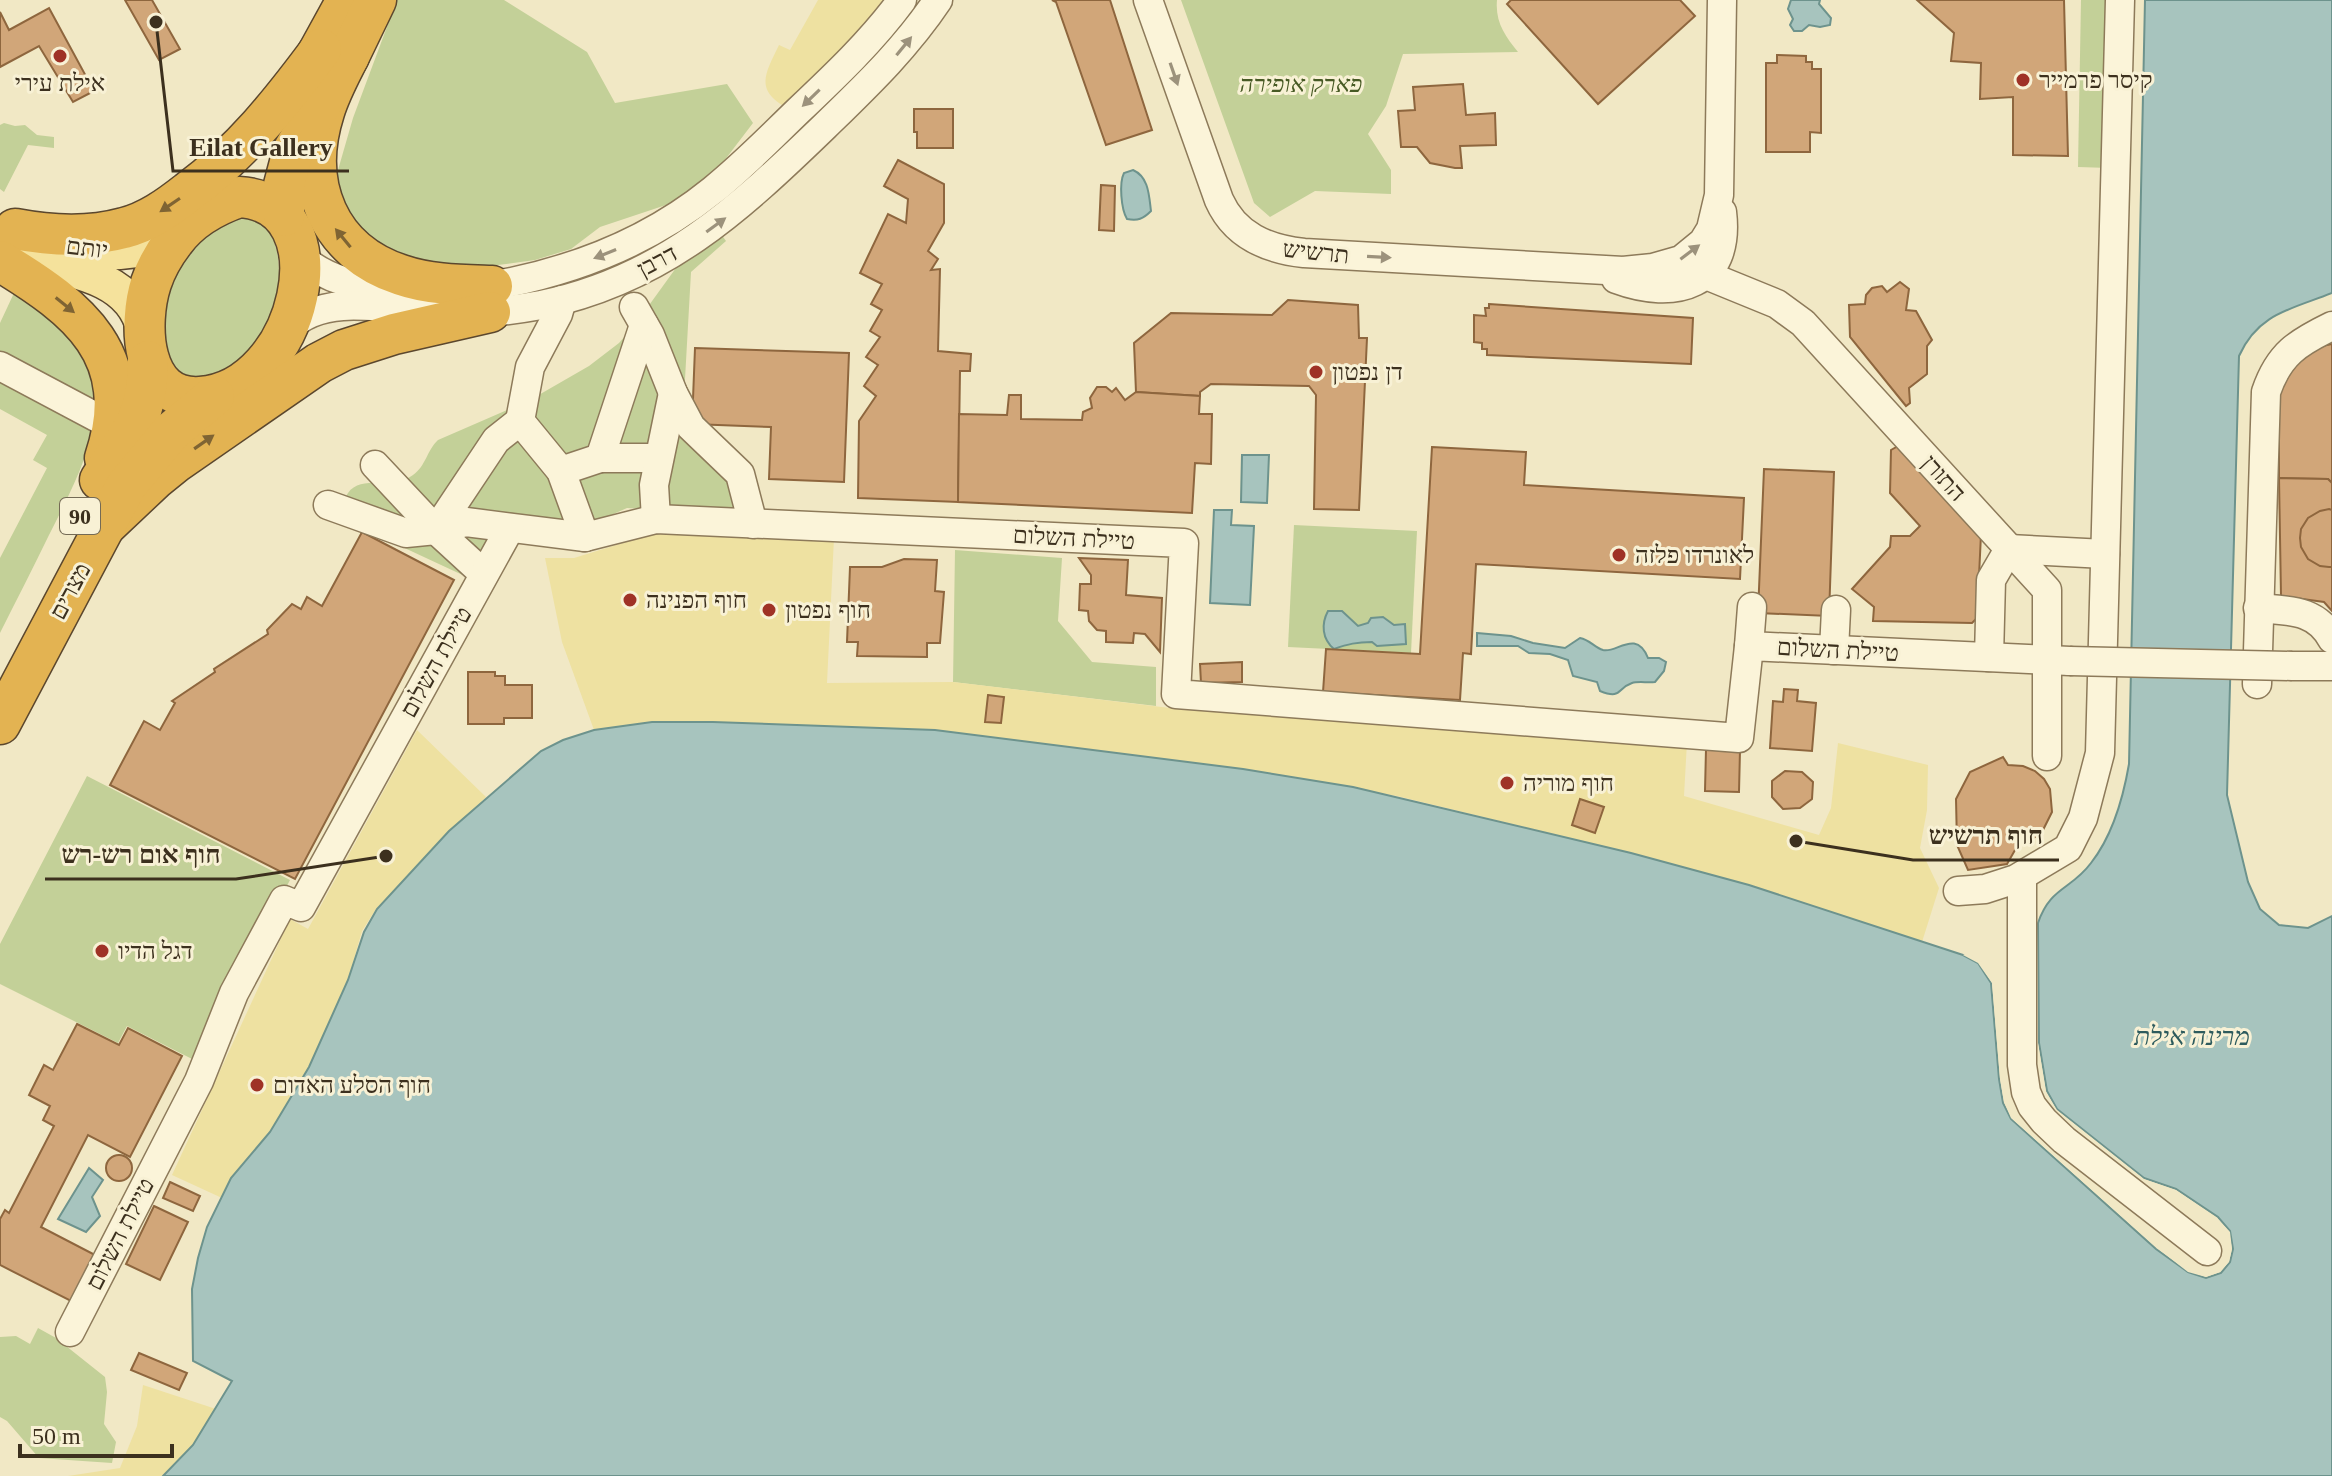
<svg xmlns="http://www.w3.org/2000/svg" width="2332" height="1476" font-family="'Times New Roman','Noto Sans Hebrew',serif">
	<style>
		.green { fill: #c3d098 }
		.sand { fill: #eee1a1 }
		.water { fill: #a7c4be; stroke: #6d938d; stroke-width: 2 }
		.pier { fill: #f1e8c5 }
		.building { fill: #d1a679; stroke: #8e663e; stroke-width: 2 }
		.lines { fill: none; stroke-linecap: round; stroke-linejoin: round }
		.minor-casing { stroke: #8d7a5a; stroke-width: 31 }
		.major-casing { stroke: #5b472e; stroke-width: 37 }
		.highway-casing { stroke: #5b472e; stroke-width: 43 }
		.minor { stroke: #fbf4d9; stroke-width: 28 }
		.major { stroke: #f5e29c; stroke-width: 34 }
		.highway { stroke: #e3b352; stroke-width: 40 }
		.minor-bridge-casing { stroke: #8d7a5a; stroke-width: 31; stroke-linecap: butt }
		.minor-bridge { stroke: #fbf4d9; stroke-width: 28 }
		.oneway { fill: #9c927c }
		.oneway2 { fill: #7f6433 }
		.poi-dot { fill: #9f3226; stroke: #f8f1d5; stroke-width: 3 }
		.labels { text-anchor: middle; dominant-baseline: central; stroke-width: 6; stroke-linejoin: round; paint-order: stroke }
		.shield { fill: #f8f1d5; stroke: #746a55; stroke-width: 2 }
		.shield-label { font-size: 22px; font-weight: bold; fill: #3c301e }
		.poi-label { font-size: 24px; fill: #3c301e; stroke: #f8f1d5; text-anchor: start }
		.park-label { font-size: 24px; font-style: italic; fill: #475a24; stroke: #f8f1d5 }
		.street-label { font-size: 24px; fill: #3c301e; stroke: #f8f1d5 }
		.water-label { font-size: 26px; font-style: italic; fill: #2d5b5d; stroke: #f8f1d5 }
		.leader { fill: none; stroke: #3c301e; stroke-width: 3 }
		.callout-dot { fill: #3c301e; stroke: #f8f1d5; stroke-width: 3 }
		.callout-label { font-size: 26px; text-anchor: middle; font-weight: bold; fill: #3c301e; stroke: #f8f1d5; stroke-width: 6; stroke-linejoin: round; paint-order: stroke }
	</style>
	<rect width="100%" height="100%" fill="#f1e8c5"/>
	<g class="green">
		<path d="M397 0H504L587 52 615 103 727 84 753 123 724 161 681 200 600 227 571 249 535 260 498 265H422L383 250 344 210 336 177 353 118Z"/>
		<path d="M1181 0H1497C1495 22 1505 36 1518 52L1403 54 1386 106 1368 134 1391 170V194L1315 191 1270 217 1254 203Z"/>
		<path d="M2081 0H2110L2109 168 2078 167Z"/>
		<path d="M4 123 15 126 25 125 37 135 54 137V148L28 145 4 192 0 189V125Z"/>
		<path d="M239 218C244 219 253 218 257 221 287 236 280 294 272 319 268 329 244 361 235 369 226 376 193 379 181 382L161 345 166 284 198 236Z"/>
		<path d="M721 234 726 241 691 272 684 397 709 427 737 454V514L627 508 575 531 509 518 469 578 338 517C341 510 343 500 348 493 361 474 393 490 413 475 426 466 427 450 438 440L530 400 589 366 619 343 634 326 681 261Z"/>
		<path d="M14 293C35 307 63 321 77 342 119 406 79 475 49 535 33 568 16 601 0 633V558L47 468 33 460 47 435 0 409V323Z"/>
		<path d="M1294 525 1417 531 1411 653 1288 647Z"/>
		<path d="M955 550 1062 558 1058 621 1092 662 1156 667V706L953 682Z"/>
		<path d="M87 776 290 880 196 1061 127 1026 118 1043 0 984V944Z"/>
		<path d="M38 1328 56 1338 105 1377 107 1392 104 1424 116 1442 112 1463 39 1458 7 1421 0 1417V1337L16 1336 30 1344Z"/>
	</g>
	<g class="sand">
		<path d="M818 0H885L850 45 791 110C754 91 764 76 779 45L790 50Z"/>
		<path d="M703 532 834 538 827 683 953 682 1170 708 1687 742 1684 796 1819 835 1831 808 1838 743 1928 765 1927 810 1920 848 1939 888 1922 942 1749 885 1631 853 1397 796 1243 769 1073 747 713 722H652L594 730 562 642 545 558H574L652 534Z"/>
		<path d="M417 730 486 797 376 909 362 931 348 980 309 1067 270 1132 231 1178 222 1198 172 1175 290 919 308 929Z"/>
		<path d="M143 1385 216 1409 193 1445 163 1476H68L120 1468 137 1426Z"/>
	</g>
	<g class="water">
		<path d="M1791 0H1820L1819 4 1831 18 1830 25 1820 27 1809 25 1802 31H1794L1790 25 1793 19 1788 9Z"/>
		<path d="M2145 0H2332V293C2292 309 2258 313 2239 356L2227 795 2248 882 2260 909 2279 925 2308 928 2332 916V1476H163L193 1445 232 1381 193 1361 192 1289 198 1258 207 1227 231 1178 270 1132 309 1067 348 980 364 932 377 909 449 831 541 751 563 740 594 730 652 722H713L935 730 1243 769 1353 787 1631 853 1749 885 1963 955 1978 963 1991 983 1999 1079 2003 1103 2011 1119 2156 1249 2188 1272 2206 1278 2221 1273 2230 1262 2233 1249 2230 1231 2218 1217 2176 1189 2144 1178 2057 1109 2047 1091 2039 1043 2038 923C2050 887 2071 890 2091 863 2113 835 2123 799 2129 764Z"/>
		<path d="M1133 170C1149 177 1149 196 1151 211 1143 219 1138 221 1127 219 1121 209 1119 183 1124 173Z"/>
		<path d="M1242 455H1269L1267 503 1241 502Z"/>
		<path d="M1214 510H1232L1231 525 1254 526 1250 605 1210 603Z"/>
		<path d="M1328 611H1342L1358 626 1368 623 1371 618 1383 617 1394 625 1405 624 1406 644 1377 646 1372 642C1357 642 1348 644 1334 649 1322 639 1321 624 1328 611Z"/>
		<path d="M1477 633 1511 636 1533 643 1565 648 1580 638C1590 640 1594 647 1603 650 1616 654 1636 628 1648 658H1659L1666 662 1664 671 1655 682C1648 683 1638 681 1632 683 1617 688 1622 700 1600 691L1597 682 1573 676 1568 660 1550 654 1529 653 1518 646H1477Z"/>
		<path d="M89 1168 103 1180 92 1197 100 1216 86 1232 58 1219Z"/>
	</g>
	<path class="pier" d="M2037 923 2038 1043 2046 1092 2057 1110 2144 1179 2176 1190 2217 1218 2230 1232 2232 1249 2229 1262 2220 1272 2206 1277 2188 1272 2157 1248 2011 1118 2004 1102 2000 1079 1992 983 1978 963 1963 955 1967 953 1980 960 1995 982 2003 1079 2007 1101 2014 1117 2159 1246 2190 1269 2206 1274 2219 1269 2226 1260 2229 1249 2227 1233 2215 1220 2175 1193 2153 1188 2141 1181 2055 1112 2044 1094 2035 1043 2034 924Z"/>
	<g class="building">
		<path d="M125 0H152L180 49 159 60Z"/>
		<path d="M1052 0H1110L1152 130 1106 145 1056 2Z"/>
		<path d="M1511 0H1680L1695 16 1598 104 1507 4Z"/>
		<path d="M1917 0H2064L2068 156 2013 155V97L1980 99 1981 63 1951 61 1954 33Z"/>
		<path d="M49 8 94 91 73 102 39 46 0 67V12L9 30Z"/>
		<path d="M1777 55 1806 56V62H1812V69H1821V133L1810 132V152H1766V63H1777Z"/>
		<path d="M1463 84 1466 115 1495 113 1496 145 1460 146 1462 168H1455L1430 163 1417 147H1401L1398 111 1415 110 1413 87Z"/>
		<path d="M914 109H953V148H917V132H914Z"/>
		<path d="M898 160 944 184V223L928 251 938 259 931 270 940 269 938 351 971 354 970 371H960L958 502 858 498 859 421 876 396 864 386 878 365 866 357 880 337 870 331 882 310 871 304 882 284 860 273 888 214 906 223 908 199 884 186Z"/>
		<path d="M1101 185 1115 186 1114 231 1099 230Z"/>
		<path d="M1900 282 1909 289 1906 310 1916 311 1932 340 1927 346V374L1909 388 1910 403 1906 406 1850 337 1849 305 1865 304 1866 295 1872 288 1882 286 1887 292Z"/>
		<path d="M1288 300 1358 305 1359 338H1367L1359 510 1314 509 1316 395 1309 386 1211 384 1200 392V396L1136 392 1134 343 1171 313 1272 315Z"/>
		<path d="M1489 304 1693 318 1691 364 1487 355V349H1482V343L1474 342V315L1486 316 1485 308H1489Z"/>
		<path d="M2332 344V483L2328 479 2279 478V387L2295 363 2322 346Z"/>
		<path d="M695 348 849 353 844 482 769 479 771 427 692 424Z"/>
		<path d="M1097 387H1106L1112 392 1116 388 1125 400 1136 392 1200 396 1199 414H1212L1211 464 1195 463 1192 513 958 502 959 414 1007 415 1009 395H1021V419L1082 420 1083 412 1092 408 1090 398Z"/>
		<path d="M1900 445 1981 534 1977 618 1972 623 1873 621 1874 607 1852 589 1890 547 1891 536H1910L1920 526 1890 493 1891 450Z"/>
		<path d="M1432 447 1526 452 1524 485 1744 498 1740 579 1476 564 1471 654 1463 653 1460 700 1323 692 1326 649 1420 654Z"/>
		<path d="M1764 469 1834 472 1829 616 1758 613Z"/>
		<path d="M2279 478 2328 479 2332 483V611L2324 602 2281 596Z"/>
		<path d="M2329 509 2332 510V567H2329L2320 566 2308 559 2301 547 2300 538 2301 529 2308 518 2320 511Z"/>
		<path d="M362 532 454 580 295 879 110 785 144 721 160 730 175 703 172 701 215 672 214 669 268 634 267 630 292 604 301 609 307 597 322 606Z"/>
		<path d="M1079 558 1128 560 1126 595 1162 598 1160 652 1145 634 1134 633 1133 643 1106 642V631L1097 630 1089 621 1088 611 1079 610 1080 584H1091V575Z"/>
		<path d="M904 559 937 560 935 591 944 592 940 643H927V657L857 656 858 642H847L850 567H882Z"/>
		<path d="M1242 662V682L1201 683 1200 664Z"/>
		<path d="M468 672H495V676H505V685H532V718H504V724H468Z"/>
		<path d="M1784 689 1798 690 1797 701 1816 703 1812 751 1770 748 1773 701 1783 702Z"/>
		<path d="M988 695 1004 697 1001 723 985 722Z"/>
		<path d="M1706 749 1740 750 1739 792 1705 791Z"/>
		<path d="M2003 757 2008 765 2023 766 2035 771 2044 779 2050 789 2052 812 2042 832 2032 839 2019 843 2007 864 1968 870 1957 845 1956 799 1970 772Z"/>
		<path d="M1785 771 1802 772 1813 782 1812 799 1800 808 1783 809 1772 797V781Z"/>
		<path d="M1580 799 1604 807 1595 833 1572 825Z"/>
		<path d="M77 1024 119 1045 128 1028 182 1056 130 1157 88 1135 41 1227 95 1255 71 1301 0 1265V1219L5 1210 9 1213 54 1126 43 1120 50 1106 29 1095 44 1065 53 1070Z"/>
		<circle cx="119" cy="1168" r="13"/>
		<path d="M170 1182 200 1196 193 1211 163 1198Z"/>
		<path d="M154 1206 188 1222 160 1280 126 1264Z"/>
		<path d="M139 1353 187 1373 179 1390 131 1370Z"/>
	</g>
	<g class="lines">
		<g class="minor-casing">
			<g id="minor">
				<path d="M1148 0 1219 200C1235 236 1267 249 1304 253L1623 271 1653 268 1681 260 1703 242 1711 229 1719 195 1722 0"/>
				<path d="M298 255C327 282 361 287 400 291"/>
				<path d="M1706 275 1777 304 1803 323 2047 590V756"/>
				<path d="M1616 279C1675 301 1731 286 1722 212"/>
				<path d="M473 289C560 276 644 246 713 190 743 166 770 138 798 111 835 76 872 41 902 0"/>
				<path d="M562 300 558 314 530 367 520 421 561 471 585 537"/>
				<path d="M634 307 650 335 673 393 691 427 740 474 753 524"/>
				<path d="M288 329C326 287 405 314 457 314 485 313 514 310 541 305 663 280 739 209 825 126 866 86 906 48 938 0"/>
				<path d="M0 366 113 426"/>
				<path d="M600 458H659"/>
				<path d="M375 465 436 530 484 574"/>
				<path d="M561 471 600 458 644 325"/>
				<path d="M328 505 406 533 436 530 466 522 585 537 656 519 1184 543 1176 694 1739 738 1749 646 2070 661"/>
				<path d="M656 519 654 485 673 393"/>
				<path d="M436 530 496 440 520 421"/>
				<path d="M2258 608C2289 611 2316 609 2332 639"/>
				<path d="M1749 646 1752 607"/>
				<path d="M1834 650 1836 610"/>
				<path d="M1989 657 1991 580 2009 549 2105 554"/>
				<path d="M2292 666H2332"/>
				<path d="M2257 684 2266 392C2279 354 2297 343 2332 326"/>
				<path d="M2022 876V1065L2026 1092 2032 1106 2044 1121 2064 1140 2207 1251"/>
				<path d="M1958 891 1985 889 2016 879 2068 848 2083 818 2100 753 2120 0"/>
				<path d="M70 1332 199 1081 234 993 284 900 301 907 510 528"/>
			</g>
		</g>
		<g class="major-casing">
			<g id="major">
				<path d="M63 246C99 257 141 254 176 238"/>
				<path d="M0 254C51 269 131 268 144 331"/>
			</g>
		</g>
		<g class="highway-casing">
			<g id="highway">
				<path d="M349 56C340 74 330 92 324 112 301 184 328 251 401 275 430 285 461 285 492 286"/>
				<path d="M308 71 347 0"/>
				<path d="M239 197C345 202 301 391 200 397 140 401 138 323 151 283 156 268 164 254 174 241 190 219 213 206 239 197Z"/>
				<path d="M284 216V185L293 151 349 56 376 0"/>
				<path d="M15 229C52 236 88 238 124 228 148 222 169 207 188 192 242 152 281 103 321 49"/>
				<path d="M0 261C79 309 139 355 105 458"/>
				<path d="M100 480C130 431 147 423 148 361"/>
				<path d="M102 529 155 479 176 462 319 363 344 350 394 334 490 312"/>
				<path d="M0 724 126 486 171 432 214 396"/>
			</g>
		</g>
		<use href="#minor" class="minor"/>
		<use href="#major" class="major"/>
		<use href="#highway" class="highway"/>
		<g class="minor-bridge-casing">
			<path id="minor-bridge" d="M2070 661 2292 666"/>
		</g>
		<use href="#minor-bridge" class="minor-bridge"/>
	</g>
	<defs><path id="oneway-solid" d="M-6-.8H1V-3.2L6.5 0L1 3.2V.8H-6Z" transform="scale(2)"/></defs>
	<g class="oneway">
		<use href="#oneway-solid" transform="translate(904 46) rotate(-51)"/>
		<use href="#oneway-solid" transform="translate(1174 74) rotate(71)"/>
		<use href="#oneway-solid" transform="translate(811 98) rotate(136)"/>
		<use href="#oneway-solid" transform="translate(716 225) rotate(-36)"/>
		<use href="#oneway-solid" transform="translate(1690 252) rotate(-37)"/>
		<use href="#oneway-solid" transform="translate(605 254) rotate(158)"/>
		<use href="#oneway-solid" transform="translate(1379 257) rotate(3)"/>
	</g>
	<g class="oneway2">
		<use href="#oneway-solid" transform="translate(170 205) rotate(146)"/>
		<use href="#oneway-solid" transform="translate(343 238) rotate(-129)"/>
		<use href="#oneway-solid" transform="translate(65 305) rotate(39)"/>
		<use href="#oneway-solid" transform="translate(204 442) rotate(-35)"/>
	</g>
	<g class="poi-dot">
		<circle cx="60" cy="56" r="8"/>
		<circle cx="2023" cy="80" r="8"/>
		<circle cx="1316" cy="372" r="8"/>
		<circle cx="1619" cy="555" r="8"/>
		<circle cx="630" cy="600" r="8"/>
		<circle cx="769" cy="610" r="8"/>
		<circle cx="1507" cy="783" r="8"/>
		<circle cx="102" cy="951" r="8"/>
		<circle cx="257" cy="1085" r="8"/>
	</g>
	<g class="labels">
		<rect class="shield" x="60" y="498" width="40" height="36" rx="6"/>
		<g class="shield-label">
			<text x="80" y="516">90</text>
		</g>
		<g class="poi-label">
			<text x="2039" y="80">קיסר פרמייר</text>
			<text x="60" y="83" text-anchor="middle">אילת עירי</text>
			<text x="1332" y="372">דן נפטון</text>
			<text x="1635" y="555">לאונרדו פלזה</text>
			<text x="646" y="600">חוף הפנינה</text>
			<text x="785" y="610">חוף נפטון</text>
			<text x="1523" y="783">חוף מוריה</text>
			<text x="118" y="951">דגל הדיו</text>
			<text x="273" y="1085">חוף הסלע האדום</text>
		</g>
		<g class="park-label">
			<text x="1301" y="84">פארק אופירה</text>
		</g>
		<g class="street-label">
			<text transform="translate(87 248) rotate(7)">יותם</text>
			<text transform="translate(1316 252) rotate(6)">תרשיש</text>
			<text transform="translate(657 261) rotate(-28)">דרבן</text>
			<text transform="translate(1944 478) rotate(48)">התורן</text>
			<text transform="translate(1074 538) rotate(3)">טיילת השלום</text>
			<text transform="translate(70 591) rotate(-62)">מצרים</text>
			<text transform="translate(1838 650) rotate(3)">טיילת השלום</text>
			<text transform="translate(436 662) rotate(-61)">טיילת השלום</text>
			<text transform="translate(120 1234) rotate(-63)">טיילת השלום</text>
		</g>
		<g class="water-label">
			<text x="2192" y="1036">מרינה אילת</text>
		</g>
	</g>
	<path class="leader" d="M156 22L173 171H349M1796 841L1913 860H2059M386 856L236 879H45"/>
	<g class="callout-dot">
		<circle cx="156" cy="22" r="8"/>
		<circle cx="1796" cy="841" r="8"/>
		<circle cx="386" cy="856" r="8"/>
	</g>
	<g class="callout-label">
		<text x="261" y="156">Eilat Gallery</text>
		<text x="1986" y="844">חוף תרשיש</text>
		<text x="141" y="863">חוף אום רש-רש</text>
	</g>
	<path d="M20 1444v12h152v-12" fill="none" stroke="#3c301e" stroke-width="4"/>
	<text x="32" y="1444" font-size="24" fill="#3c301e" stroke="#f8f1d5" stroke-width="6" paint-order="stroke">50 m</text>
</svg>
